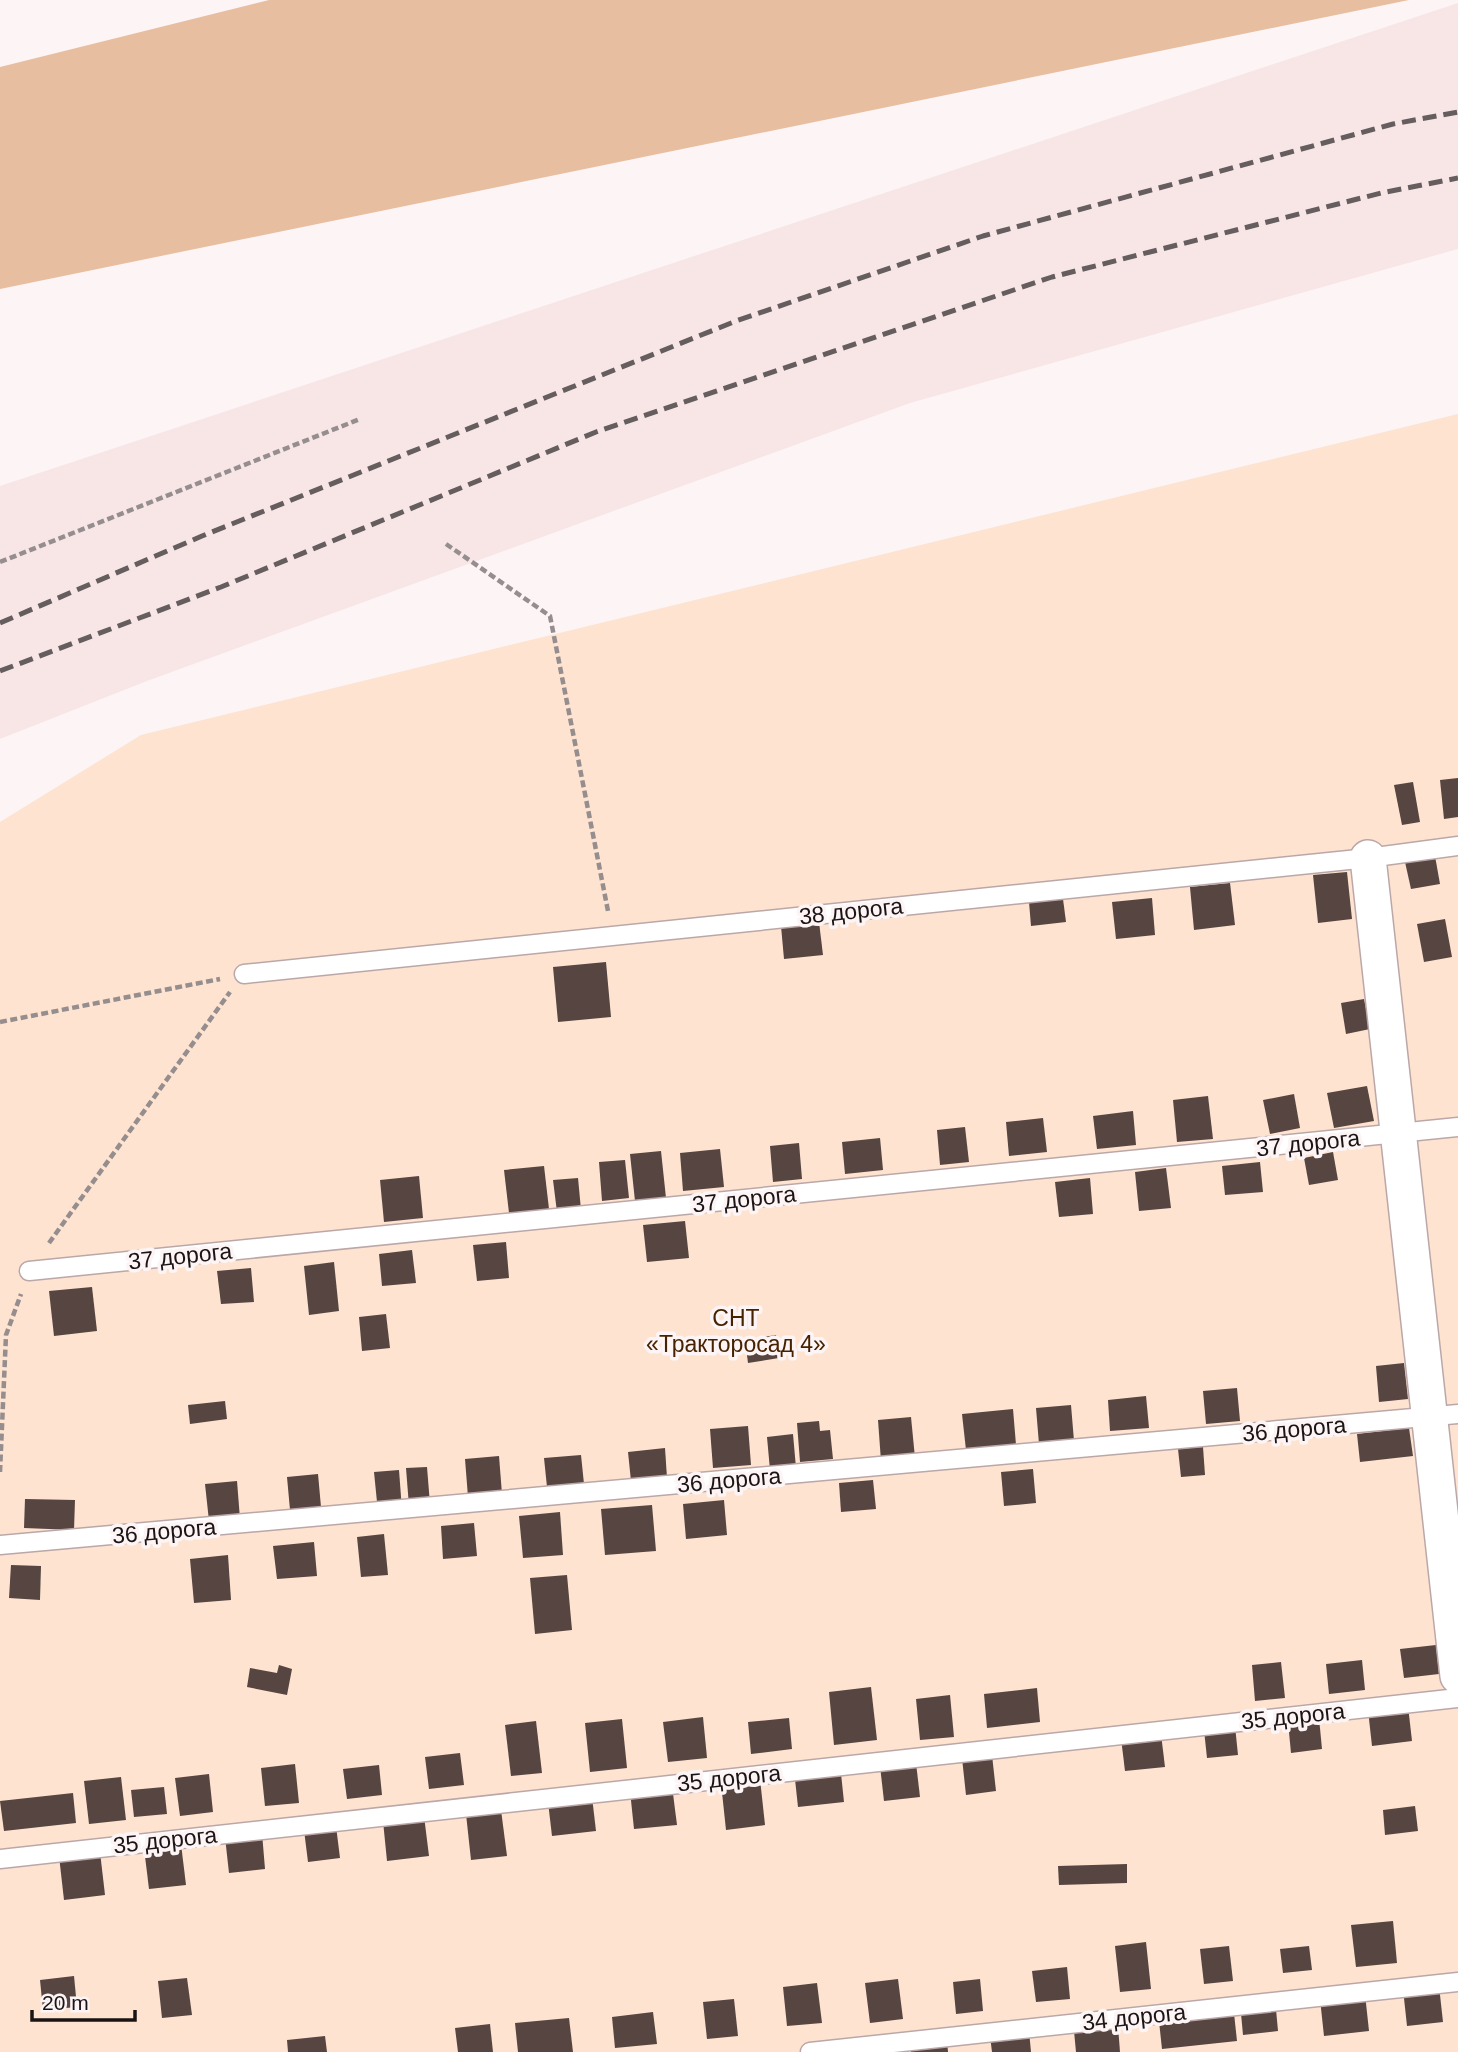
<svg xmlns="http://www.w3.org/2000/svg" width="1458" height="2052" font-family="Helvetica,sans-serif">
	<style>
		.built { fill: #f8e6e7 }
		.green { fill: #fde3d0 }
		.forest { fill: #e7be9f }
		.building { fill: #564541 }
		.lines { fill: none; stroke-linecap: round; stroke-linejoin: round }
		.lane-casing { stroke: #bca7a8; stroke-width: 21 }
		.street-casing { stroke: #bca7a8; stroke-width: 38 }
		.path { stroke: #958d8e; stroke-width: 4.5; stroke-dasharray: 7 3.5; stroke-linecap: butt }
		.lane { stroke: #fff; stroke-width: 18 }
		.street { stroke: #fff; stroke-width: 35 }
		.rail { stroke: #655d5e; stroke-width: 5; stroke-dasharray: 14 7; stroke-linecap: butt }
		.labels { text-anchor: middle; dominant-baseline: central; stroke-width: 7; stroke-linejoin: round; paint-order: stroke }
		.street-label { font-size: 23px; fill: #1b1415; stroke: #fdf4f5 }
		.park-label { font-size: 23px; fill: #472200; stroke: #fdf4f5 }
	</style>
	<rect width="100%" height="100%" fill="#fdf4f5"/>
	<path class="built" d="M1458 3V249L910 403 147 681 0 739V486Z"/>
	<path class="green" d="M1458 414V2052H0V822L141 735Z"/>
	<path class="forest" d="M269 0H1409L0 289V67Z"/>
	<g class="building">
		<path d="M1458 778V817L1444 819 1440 780Z"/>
		<path d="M1413 782 1420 822 1402 825 1394 785Z"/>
		<path d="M1435 856 1440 884 1411 889 1405 862Z"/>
		<path d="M1347 872 1352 919 1318 923 1313 875Z"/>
		<path d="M1230 883 1235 925 1194 930 1190 887Z"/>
		<path d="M1152 898 1155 935 1116 939 1112 902Z"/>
		<path d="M1063 899 1066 922 1031 926 1029 902Z"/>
		<path d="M1445 919 1452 957 1424 962 1417 924Z"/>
		<path d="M819 922 823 955 784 959 781 926Z"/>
		<path d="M606 962 611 1017 558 1022 553 967Z"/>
		<path d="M1364 999 1370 1029 1346 1034 1341 1003Z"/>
		<path d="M1367 1086 1374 1121 1334 1128 1327 1093Z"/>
		<path d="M1294 1094 1300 1128 1270 1134 1263 1100Z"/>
		<path d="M1208 1096 1213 1139 1177 1142 1173 1100Z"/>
		<path d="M1133 1111 1136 1145 1097 1149 1093 1116Z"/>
		<path d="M1043 1118 1047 1152 1009 1156 1006 1122Z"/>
		<path d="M965 1127 969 1162 940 1165 937 1130Z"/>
		<path d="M880 1138 883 1170 845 1174 842 1142Z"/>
		<path d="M799 1143 802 1179 773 1182 770 1146Z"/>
		<path d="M720 1149 724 1187 683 1191 680 1153Z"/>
		<path d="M661 1151 666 1198 635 1201 630 1154Z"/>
		<path d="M1333 1152 1338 1180 1309 1185 1304 1158Z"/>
		<path d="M625 1160 629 1198 602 1201 599 1162Z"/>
		<path d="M1260 1162 1263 1192 1225 1195 1222 1166Z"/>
		<path d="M544 1166 549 1209 509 1213 504 1170Z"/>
		<path d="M1166 1168 1171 1208 1139 1211 1135 1172Z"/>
		<path d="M419 1176 423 1218 384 1222 380 1180Z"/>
		<path d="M578 1178 581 1210 557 1212 553 1180Z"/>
		<path d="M1090 1178 1093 1214 1059 1217 1055 1182Z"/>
		<path d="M685 1221 689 1258 647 1262 643 1225Z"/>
		<path d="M506 1242 509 1278 477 1281 473 1245Z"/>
		<path d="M412 1250 416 1283 382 1286 379 1254Z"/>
		<path d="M334 1262 339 1311 309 1315 304 1266Z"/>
		<path d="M251 1268 254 1302 221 1304 217 1271Z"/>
		<path d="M92 1287 97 1331 54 1336 49 1291Z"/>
		<path d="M386 1314 390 1348 362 1351 359 1317Z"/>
		<path d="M776 1335 779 1358 748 1363 745 1340Z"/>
		<path d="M1404 1363 1408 1399 1379 1402 1376 1366Z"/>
		<path d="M1237 1388 1240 1421 1206 1424 1203 1391Z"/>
		<path d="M1146 1396 1149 1428 1110 1431 1108 1400Z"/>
		<path d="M225 1401 227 1419 190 1424 188 1405Z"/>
		<path d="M1071 1405 1074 1441 1039 1444 1036 1408Z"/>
		<path d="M1013 1409 1016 1445 966 1450 962 1414Z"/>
		<path d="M911 1417 915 1458 881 1461 878 1420Z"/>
		<path d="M819 1421 820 1431 830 1430 833 1459 800 1462 797 1423Z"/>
		<path d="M748 1426 751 1465 713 1468 710 1429Z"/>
		<path d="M1409 1428 1413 1456 1360 1462 1357 1434Z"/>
		<path d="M793 1434 796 1468 770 1470 767 1437Z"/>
		<path d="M1203 1447 1205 1475 1181 1477 1178 1449Z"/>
		<path d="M665 1448 667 1478 631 1481 628 1452Z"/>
		<path d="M581 1455 584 1484 547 1487 544 1458Z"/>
		<path d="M499 1456 502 1494 468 1497 465 1459Z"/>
		<path d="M427 1467 430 1504 409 1506 406 1468Z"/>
		<path d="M1033 1469 1036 1503 1004 1506 1001 1472Z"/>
		<path d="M399 1470 402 1510 378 1512 374 1472Z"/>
		<path d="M318 1474 322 1518 291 1521 287 1477Z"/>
		<path d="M873 1480 876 1509 841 1512 839 1483Z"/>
		<path d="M237 1481 240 1519 209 1521 205 1484Z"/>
		<path d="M25 1499 75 1500 74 1530 24 1528Z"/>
		<path d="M724 1500 727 1535 686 1539 683 1504Z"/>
		<path d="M652 1505 656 1551 605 1555 601 1509Z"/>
		<path d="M560 1512 563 1555 523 1558 519 1516Z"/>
		<path d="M474 1523 477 1556 443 1559 441 1526Z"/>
		<path d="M384 1534 388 1575 361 1577 357 1537Z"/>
		<path d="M314 1542 317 1576 277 1579 273 1546Z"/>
		<path d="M228 1555 231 1600 194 1603 190 1559Z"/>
		<path d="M11 1565 41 1566 40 1600 9 1598Z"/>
		<path d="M567 1575 572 1630 535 1634 530 1578Z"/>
		<path d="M1436 1645 1439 1674 1404 1678 1400 1649Z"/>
		<path d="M1362 1660 1365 1690 1329 1694 1326 1664Z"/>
		<path d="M1281 1662 1285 1698 1255 1701 1252 1665Z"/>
		<path d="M279 1665 292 1669 287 1695 247 1687 250 1668 277 1673Z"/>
		<path d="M871 1687 877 1740 834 1745 829 1692Z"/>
		<path d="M1037 1688 1040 1722 987 1728 984 1694Z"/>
		<path d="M950 1695 954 1737 920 1740 916 1699Z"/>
		<path d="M1408 1706 1412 1741 1372 1746 1368 1710Z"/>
		<path d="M703 1717 707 1758 668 1762 663 1722Z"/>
		<path d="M789 1718 792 1749 751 1754 748 1722Z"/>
		<path d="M1319 1718 1322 1749 1291 1753 1288 1722Z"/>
		<path d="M622 1719 627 1768 590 1772 585 1723Z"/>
		<path d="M536 1721 542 1773 511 1776 505 1725Z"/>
		<path d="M1235 1726 1238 1755 1207 1758 1204 1730Z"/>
		<path d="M1161 1734 1165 1767 1125 1771 1121 1738Z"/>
		<path d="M460 1753 464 1785 429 1789 425 1757Z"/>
		<path d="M992 1755 996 1791 966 1795 962 1758Z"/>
		<path d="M916 1763 920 1797 884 1801 880 1766Z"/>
		<path d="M295 1764 299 1803 265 1806 261 1768Z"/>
		<path d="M840 1764 844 1802 798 1807 794 1770Z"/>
		<path d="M379 1765 382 1795 347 1799 343 1769Z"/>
		<path d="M209 1774 213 1812 180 1816 175 1778Z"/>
		<path d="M121 1777 126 1820 89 1824 84 1781Z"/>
		<path d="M760 1779 765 1825 726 1830 721 1783Z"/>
		<path d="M672 1786 677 1825 634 1829 630 1791Z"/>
		<path d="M164 1787 167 1814 134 1817 131 1790Z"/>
		<path d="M73 1793 76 1823 4 1831 0 1801Z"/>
		<path d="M592 1797 596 1831 552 1836 548 1802Z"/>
		<path d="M1415 1806 1418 1831 1385 1835 1383 1810Z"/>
		<path d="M501 1810 507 1856 471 1860 466 1814Z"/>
		<path d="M424 1816 429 1856 387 1861 383 1821Z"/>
		<path d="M336 1826 340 1858 308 1862 304 1830Z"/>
		<path d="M262 1833 265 1869 229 1873 225 1837Z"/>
		<path d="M181 1844 186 1885 149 1889 144 1848Z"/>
		<path d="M100 1852 105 1895 64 1900 59 1856Z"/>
		<path d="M1127 1864V1883L1059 1885 1058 1866Z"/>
		<path d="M1393 1921 1397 1963 1356 1967 1351 1925Z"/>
		<path d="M1146 1942 1151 1989 1120 1992 1115 1946Z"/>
		<path d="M1229 1946 1233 1981 1204 1984 1200 1949Z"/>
		<path d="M1309 1946 1312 1970 1283 1973 1280 1949Z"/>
		<path d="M1067 1967 1070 1999 1036 2002 1032 1971Z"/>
		<path d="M74 1976 77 2007 43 2010 40 1980Z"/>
		<path d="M187 1978 192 2015 162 2018 158 1981Z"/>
		<path d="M898 1979 903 2019 870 2023 865 1983Z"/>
		<path d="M980 1979 983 2011 956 2014 953 1982Z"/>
		<path d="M817 1983 822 2023 787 2026 783 1987Z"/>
		<path d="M1439 1986 1443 2022 1407 2026 1403 1989Z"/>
		<path d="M1365 1994 1369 2031 1324 2036 1320 1999Z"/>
		<path d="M734 1999 738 2036 707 2039 703 2002Z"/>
		<path d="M1275 1999 1278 2031 1243 2035 1240 2003Z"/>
		<path d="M1233 2004 1237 2041 1162 2049 1158 2012Z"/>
		<path d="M653 2012 657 2044 615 2048 612 2017Z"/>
		<path d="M569 2018 573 2052H518L515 2023Z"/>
		<path d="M490 2024 493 2052H458L455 2028Z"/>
		<path d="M1118 2026 1120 2052H1076L1074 2031Z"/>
		<path d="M1029 2031 1031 2052H992L990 2036Z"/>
		<path d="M325 2036 327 2052H288L287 2040Z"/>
		<path d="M947 2041 948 2052H911L910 2045Z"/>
	</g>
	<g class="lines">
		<g class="lane-casing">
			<g id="lane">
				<path d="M244 974 1368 858 1458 846"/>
				<path d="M29 1271 1458 1127"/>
				<path d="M0 1545 1458 1414"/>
				<path d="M0 1859 1458 1698"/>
				<path d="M810 2052 1458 1982"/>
			</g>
		</g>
		<g class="street-casing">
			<path id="street" d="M1368 858 1458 1676"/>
		</g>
		<g class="path">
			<path d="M446 544 550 616 608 911"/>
			<path d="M0 562 360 419"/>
			<path d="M0 1022 220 979"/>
			<path d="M49 1243 230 992"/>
			<path d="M0 1472 6 1335 21 1294"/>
		</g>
		<use href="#lane" class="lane"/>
		<use href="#street" class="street"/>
		<g class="rail">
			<path d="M0 623 202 536 736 321 983 236 1393 124 1458 112"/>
			<path d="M0 671 221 587 596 432 1052 277 1381 193 1458 178"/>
		</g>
	</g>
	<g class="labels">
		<g class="street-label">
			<text transform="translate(851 911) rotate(-6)">38 дорога</text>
			<text transform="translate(1308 1143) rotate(-6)">37 дорога</text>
			<text transform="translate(744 1199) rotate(-6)">37 дорога</text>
			<text transform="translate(180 1256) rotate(-6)">37 дорога</text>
			<text transform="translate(1294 1429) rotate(-5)">36 дорога</text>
			<text transform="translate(729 1480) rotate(-5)">36 дорога</text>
			<text transform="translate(164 1531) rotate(-5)">36 дорога</text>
			<text transform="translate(1293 1716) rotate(-6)">35 дорога</text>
			<text transform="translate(729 1778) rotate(-6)">35 дорога</text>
			<text transform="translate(165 1840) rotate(-6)">35 дорога</text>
			<text transform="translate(1134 2017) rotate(-6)">34 дорога</text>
		</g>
		<g class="park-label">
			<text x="736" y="1318">СНТ<tspan x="736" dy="26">«Тракторосад 4»</tspan></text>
		</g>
	</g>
	<path d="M32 2010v10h103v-10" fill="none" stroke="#1b1415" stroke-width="3.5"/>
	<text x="42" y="2010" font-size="21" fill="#1b1415" stroke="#fdf4f5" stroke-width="5" paint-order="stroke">20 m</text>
</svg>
